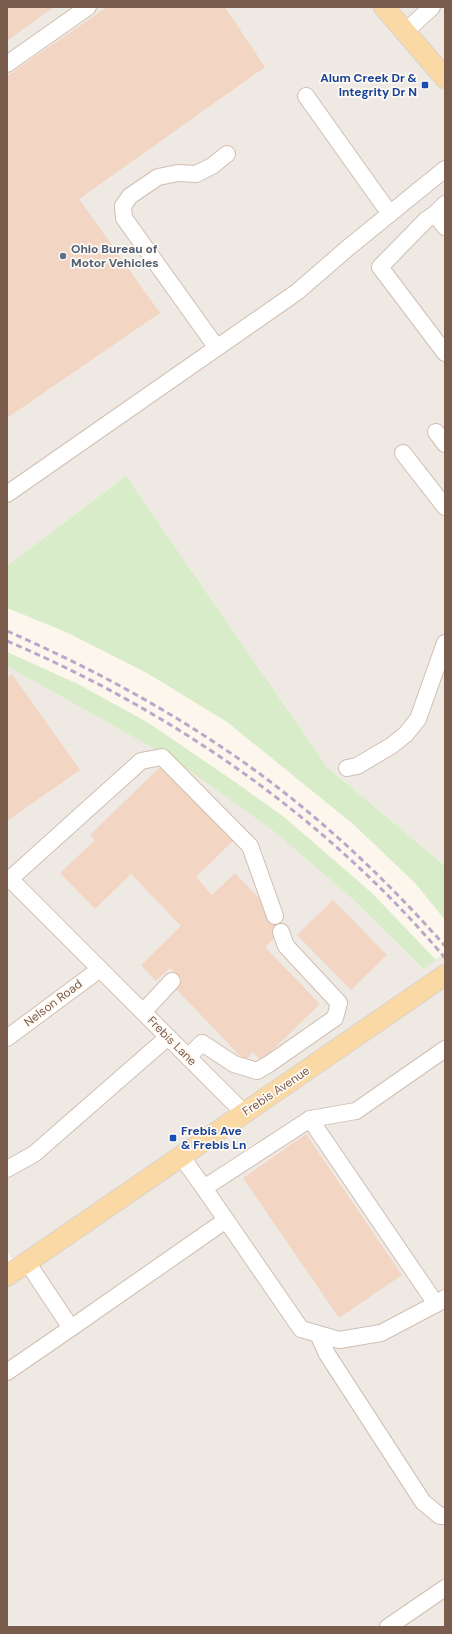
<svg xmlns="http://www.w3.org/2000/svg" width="452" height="1634" font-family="'DM Sans',sans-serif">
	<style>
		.industrial { fill: #efe9e4 }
		.green { fill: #d8ecc9 }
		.building { fill: #f3d5c3 }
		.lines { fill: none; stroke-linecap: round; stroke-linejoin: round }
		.minor-casing { stroke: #d1beb0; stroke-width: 18 }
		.major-casing { stroke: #dad1cd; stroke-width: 22 }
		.minor { stroke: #fff; stroke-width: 16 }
		.major { stroke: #fbd9a5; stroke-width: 20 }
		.rail { stroke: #b9a8c9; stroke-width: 3; stroke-dasharray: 6 4; stroke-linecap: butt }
		.transit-dot { fill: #1a4fb4; stroke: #fffaf3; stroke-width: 1.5 }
		.service-dot { fill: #5c6f8a; stroke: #fffaf3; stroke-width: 1.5 }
		.labels { text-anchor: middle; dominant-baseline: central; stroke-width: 3.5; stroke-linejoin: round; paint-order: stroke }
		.transit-label { font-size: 12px; font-weight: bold; fill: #164399; stroke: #fffaf3; text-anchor: end }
		.service-label { font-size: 12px; font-weight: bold; fill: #4e5e75; stroke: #fffaf3; text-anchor: start }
		.street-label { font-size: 12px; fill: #7a5c4d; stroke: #fffaf3 }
	</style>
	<rect width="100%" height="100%" fill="#fdf6ec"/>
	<g class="industrial">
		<path d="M7 7H445V866L327 767 126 476 7 566Z"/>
		<path d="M7 666 176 761 272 830 346 893 422 969 445 953V1627H7V1277L19 1268 7 1251Z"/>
	</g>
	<g class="green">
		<path d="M126 476 327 767 445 866V920L415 883 353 824 227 722 147 673 66 632 7 608V566Z"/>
		<path d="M7 652 78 684 147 722 238 784 284 817 372 893 436 960 423 969 346 893 272 830 176 761 7 666Z"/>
	</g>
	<g class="building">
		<path d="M7 7H54L7 41Z"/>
		<path d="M107 7H225L265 67 79 199 160 313 7 418V76Z"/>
		<path d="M12 674 80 770 7 821V678Z"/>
		<path d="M161 766 233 841 196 877 212 895 235 873 286 927 265 947 320 1004 261 1061 253 1052 245 1061 174 987 182 980 170 968 156 981 141 965 181 926 131 874 95 909 60 873 95 840 90 835Z"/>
		<path d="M333 900 387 955 351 990 297 935Z"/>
		<path d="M306 1134 402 1275 339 1318 243 1178Z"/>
	</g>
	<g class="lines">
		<g class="minor-casing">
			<g id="minor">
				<path d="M406 31 432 7"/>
				<path d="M7 64 88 7"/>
				<path d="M306 96 390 214"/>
				<path d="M445 204 435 214 445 227"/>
				<path d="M435 214 426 220 380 267 445 353"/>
				<path d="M217 348 124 218 123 206 130 196 158 177 178 173 196 174 212 166 227 154"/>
				<path d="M436 432 445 444"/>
				<path d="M403 453 445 507"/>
				<path d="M7 494 297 292 349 247 445 169"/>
				<path d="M347 768 357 766 391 746 406 734 418 719 445 643"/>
				<path d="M10 879 141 761 162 757 250 846 275 916"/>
				<path d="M7 881 10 879 244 1113"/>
				<path d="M143 1012 172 981"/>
				<path d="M7 1038 100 969"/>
				<path d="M188 1057 202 1043 234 1064 257 1071 269 1064 335 1018 339 1003 286 946 281 932"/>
				<path d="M310 1119 436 1304 445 1298"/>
				<path d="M181 1156 204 1188 310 1119 356 1111 445 1049"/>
				<path d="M7 1169 34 1154 168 1037"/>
				<path d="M226 1220 301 1329 339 1340 381 1333 436 1304"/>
				<path d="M71 1328 226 1220 204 1188"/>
				<path d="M318 1334 327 1354 423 1502 440 1516H445"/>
				<path d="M7 1372 71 1328 27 1262"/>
				<path d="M388 1627 445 1588"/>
			</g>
		</g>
		<g class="major-casing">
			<g id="major">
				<path d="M384 7 445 78"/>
				<path d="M7 1276 445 975"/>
			</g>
		</g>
		<use href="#minor" class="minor"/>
		<use href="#major" class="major"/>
		<g class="rail">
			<path d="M7 631C80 663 151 700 217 744 302 800 378 870 445 946"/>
			<path d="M7 641C174 712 328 819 445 958"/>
		</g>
	</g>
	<g class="transit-dot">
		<rect x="421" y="81" width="8" height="8" rx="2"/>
		<rect x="169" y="1134" width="8" height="8" rx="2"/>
	</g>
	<circle class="service-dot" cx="63" cy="256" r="4"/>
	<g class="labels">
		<g class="transit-label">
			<text x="417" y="78">Alum Creek Dr &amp;<tspan x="417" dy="14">Integrity Dr N</tspan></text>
			<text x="181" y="1131" text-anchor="start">Frebis Ave<tspan x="181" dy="14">&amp; Frebis Ln</tspan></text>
		</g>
		<g class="service-label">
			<text x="71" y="249">Ohio Bureau of<tspan x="71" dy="14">Motor Vehicles</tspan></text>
		</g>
		<g class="street-label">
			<text transform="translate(53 1003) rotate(-37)">Nelson Road</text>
			<text transform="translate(172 1041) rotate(45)">Frebis Lane</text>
			<text transform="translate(276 1091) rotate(-34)">Frebis Avenue</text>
		</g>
	</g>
	<rect width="452" height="1634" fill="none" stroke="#7a5c4d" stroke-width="16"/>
</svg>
